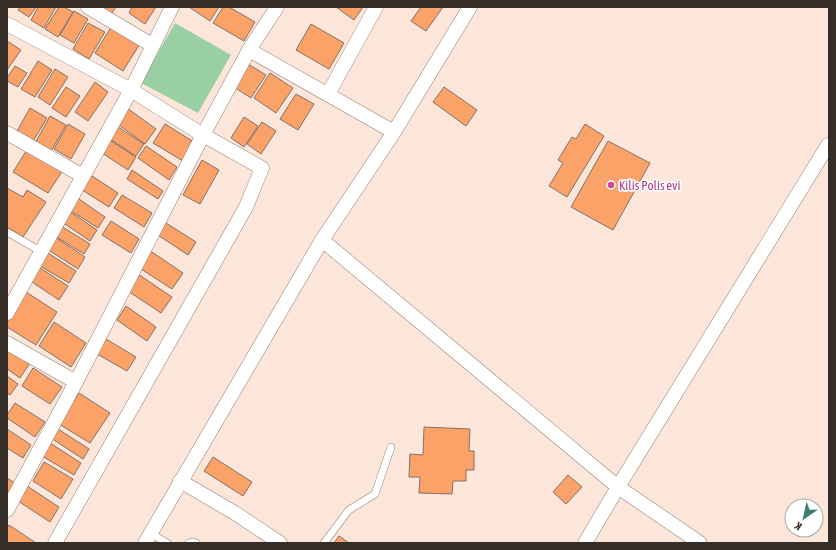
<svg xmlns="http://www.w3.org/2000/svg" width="836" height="550" font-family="'Asap Condensed',sans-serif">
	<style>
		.green { fill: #9acfa4 }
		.building { fill: #fba269; stroke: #857166 }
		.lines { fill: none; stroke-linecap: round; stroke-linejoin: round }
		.lane-casing { stroke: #937f73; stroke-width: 8 }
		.street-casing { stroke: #937f73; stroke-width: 15 }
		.lane { stroke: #fff; stroke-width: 7 }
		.street { stroke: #fff; stroke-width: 14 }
		.hotel-dot { fill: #d1479c; stroke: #fff; stroke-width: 1.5 }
		.labels { text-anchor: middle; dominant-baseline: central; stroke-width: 3.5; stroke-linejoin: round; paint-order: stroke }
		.hotel-label { font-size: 13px; fill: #b23c85; stroke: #fff; text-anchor: start }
	</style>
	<rect width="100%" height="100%" fill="#fce6d9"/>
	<path class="green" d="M175 23 231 55 198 113 141 83Z"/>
	<g class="building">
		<path d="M20 7H36L29 17 18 10Z"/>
		<path d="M38 7H56L44 28 31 20Z"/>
		<path d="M59 7H64L73 12 58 37 45 29Z"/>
		<path d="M101 7H116L112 13Z"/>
		<path d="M132 7H156L145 24 129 13Z"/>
		<path d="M189 7H219L210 21Z"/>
		<path d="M223 7H229L255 22 244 41 213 23Z"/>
		<path d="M336 7H363L354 20Z"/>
		<path d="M421 7H443L426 31 411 21Z"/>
		<path d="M74 11 88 19 74 43 60 35Z"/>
		<path d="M88 23 105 32 89 59 73 49Z"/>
		<path d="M113 24 141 42 123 71 95 53Z"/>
		<path d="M311 24 344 43 329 69 296 50Z"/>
		<path d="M7 41 21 50 7 70Z"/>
		<path d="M38 61 52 70 35 97 21 89Z"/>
		<path d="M248 64 266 75 251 98 234 87Z"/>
		<path d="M15 66 27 73 18 87 7 81V78Z"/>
		<path d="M55 69 68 77 50 105 38 97Z"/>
		<path d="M270 73 293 88 276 113 254 98Z"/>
		<path d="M95 82 108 92 88 121 75 112Z"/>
		<path d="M66 87 80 96 66 117 52 108Z"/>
		<path d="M444 87 477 110 466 126 433 102Z"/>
		<path d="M296 94 314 104 298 130 280 119Z"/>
		<path d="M30 108 47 118 32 143 16 133Z"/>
		<path d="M127 108 156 129 145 144 116 123Z"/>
		<path d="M50 116 66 125 50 153 34 145Z"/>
		<path d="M244 117 258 126 244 147 231 138Z"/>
		<path d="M262 122 276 131 261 154 247 144Z"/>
		<path d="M68 124 85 134 71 159 54 149Z"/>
		<path d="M165 124 194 142 183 161 153 143Z"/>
		<path d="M585 124 604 136 567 197 549 186 563 163 558 160 572 137 576 139Z"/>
		<path d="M115 125 144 144 136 156 107 137Z"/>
		<path d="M108 139 136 157 128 170 99 151Z"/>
		<path d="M608 141 650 163 613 230 571 207Z"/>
		<path d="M146 146 177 167 169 180 138 158Z"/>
		<path d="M28 148 63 170 48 193 13 172Z"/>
		<path d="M202 160 219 170 200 204 183 195Z"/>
		<path d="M132 170 163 191 158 199 127 179Z"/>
		<path d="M89 174 118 193 109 207 79 188Z"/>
		<path d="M7 188 23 197 27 190 46 202 23 237 7 227Z"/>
		<path d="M122 195 152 213 144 227 114 208Z"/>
		<path d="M76 197 105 217 98 228 68 209Z"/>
		<path d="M69 211 97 230 90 241 62 222Z"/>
		<path d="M111 221 139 239 131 253 102 235Z"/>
		<path d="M166 223 196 242 188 255 158 235Z"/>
		<path d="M61 226 90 244 84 254 55 236Z"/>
		<path d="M55 237 85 257 78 269 47 249Z"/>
		<path d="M149 250 183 273 172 289 138 267Z"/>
		<path d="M48 253 76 271 69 283 40 266Z"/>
		<path d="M37 266 68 286 59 300 29 280Z"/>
		<path d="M138 274 172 297 161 313 128 291Z"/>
		<path d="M26 292 57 312 36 345 7 327V322Z"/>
		<path d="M126 306 156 327 147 341 117 320Z"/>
		<path d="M54 322 86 343 71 367 39 346Z"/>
		<path d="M106 339 136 357 127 371 97 354Z"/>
		<path d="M7 348 30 363 20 378 7 369Z"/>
		<path d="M33 368 62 387 50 404 22 386Z"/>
		<path d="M7 376 18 384 10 395 7 393Z"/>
		<path d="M79 393 110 413 90 443 59 424Z"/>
		<path d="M15 403 45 422 35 437 7 418V415Z"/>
		<path d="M424 427 470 429 469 451H474V470H466V481H453L452 494 419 493 420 477H409L410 454 423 455Z"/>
		<path d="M7 429 31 445 23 458 7 448Z"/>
		<path d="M58 429 89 449 83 459 51 438Z"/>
		<path d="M50 443 81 463 74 475 42 456Z"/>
		<path d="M213 457 252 482 243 496 204 471Z"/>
		<path d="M44 462 73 479 61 499 33 481Z"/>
		<path d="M568 475 582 487 566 504 553 492Z"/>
		<path d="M7 478 15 483 7 495Z"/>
		<path d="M27 486 59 507 50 522 18 501Z"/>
		<path d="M9 525 36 543H7V528Z"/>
		<path d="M339 536 349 543H334Z"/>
	</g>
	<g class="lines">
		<g class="lane-casing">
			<g id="lane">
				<path d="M7 232 42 252"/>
				<path d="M150 533 167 543"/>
				<path d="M189 543 193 542 196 543"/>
				<path d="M324 543 349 510 375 494 391 447"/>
			</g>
		</g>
		<g class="street-casing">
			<g id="street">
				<path d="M88 7 152 45"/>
				<path d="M7 24 131 90 203 135 262 168 246 207 55 543"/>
				<path d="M249 50 394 132"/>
				<path d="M328 94 376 7"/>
				<path d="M7 133 83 176"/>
				<path d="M322 240 618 487 700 543"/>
				<path d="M7 313 131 90 172 7"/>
				<path d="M7 343 76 382"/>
				<path d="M180 481 235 513 280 543"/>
				<path d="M7 510 76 382 203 135 249 50 277 7"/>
				<path d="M145 543 322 240 394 132 470 7"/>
				<path d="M585 543 618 487 828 145"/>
			</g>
		</g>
		<use href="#lane" class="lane"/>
		<use href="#street" class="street"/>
	</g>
	<circle class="hotel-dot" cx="611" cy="185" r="4"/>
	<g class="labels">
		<g class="hotel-label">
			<text x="619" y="185">Kilis Polis evi</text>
		</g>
	</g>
	<rect width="836" height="550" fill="none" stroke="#352d28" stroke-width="16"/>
	<g transform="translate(804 518) rotate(214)"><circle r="19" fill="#ffffff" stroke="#aeaba9"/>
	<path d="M0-3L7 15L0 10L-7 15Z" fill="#3a8075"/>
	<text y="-6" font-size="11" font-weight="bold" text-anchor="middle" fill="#352d28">K</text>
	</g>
</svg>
